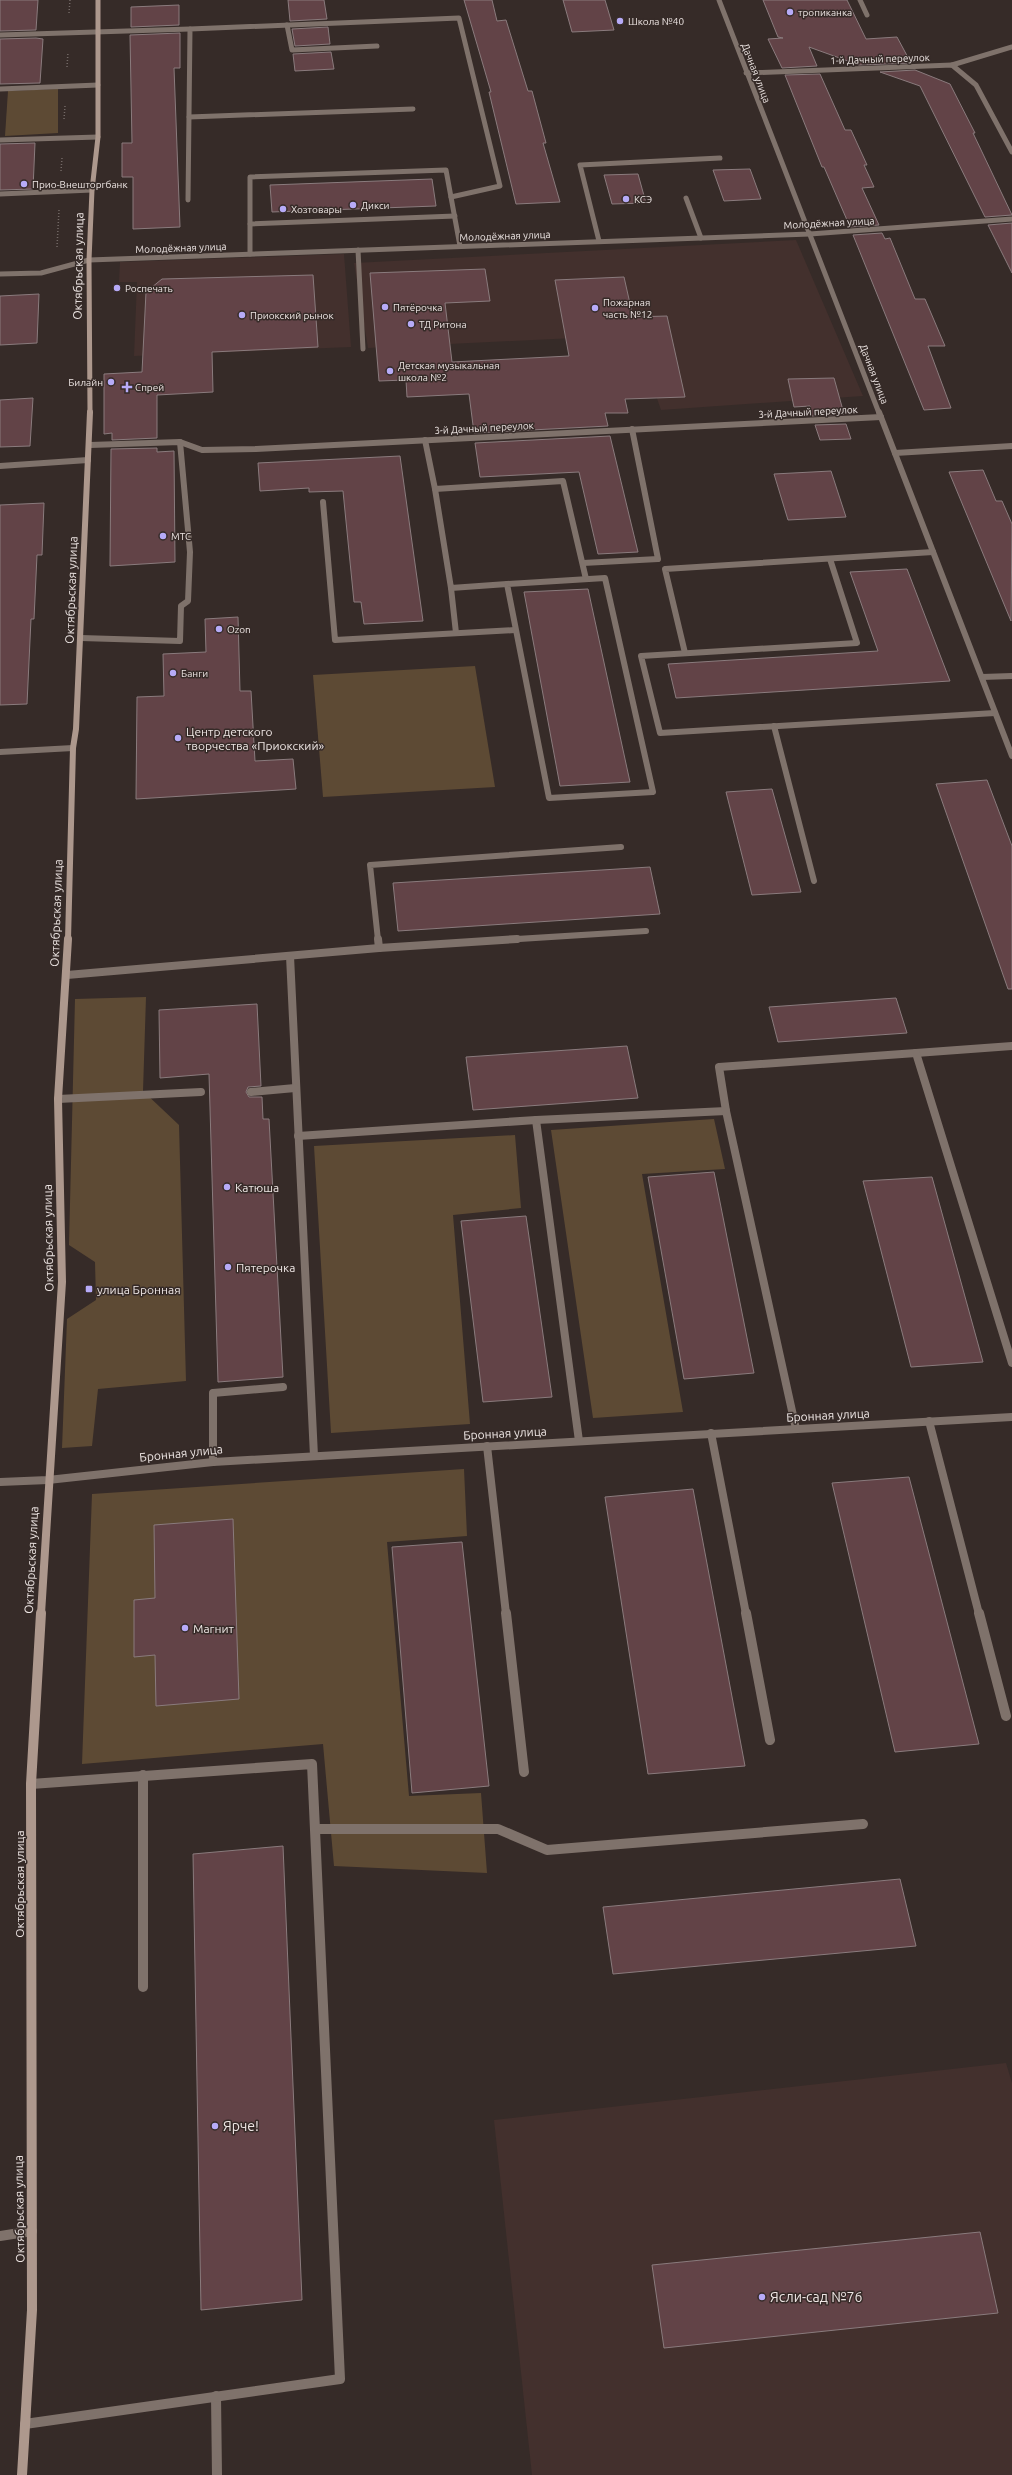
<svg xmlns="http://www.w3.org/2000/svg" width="1012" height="2475" font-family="Ubuntu,sans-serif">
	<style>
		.built { fill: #43302d }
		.green { fill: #5d4a34 }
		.building { fill: #624347; stroke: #8a7b7d }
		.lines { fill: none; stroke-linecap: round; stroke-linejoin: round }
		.path { stroke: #736966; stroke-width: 1.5; stroke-dasharray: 1 2; stroke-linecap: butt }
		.lane-far3 { stroke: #7f726b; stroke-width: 5 }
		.lane-far2 { stroke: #7f726b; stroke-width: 6 }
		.lane-far1 { stroke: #7f726b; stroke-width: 8 }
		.lane { stroke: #7f726b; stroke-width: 10 }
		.street-far2 { stroke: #7f726b; stroke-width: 5 }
		.street-far1 { stroke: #7f726b; stroke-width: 6 }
		.street { stroke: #7f726b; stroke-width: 8 }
		.secondary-far3 { stroke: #ad988d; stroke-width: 5 }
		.secondary-far2 { stroke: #ad988d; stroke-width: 6 }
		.secondary-far1 { stroke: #ad988d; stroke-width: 8 }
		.secondary { stroke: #ad988d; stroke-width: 10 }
		.poi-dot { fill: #b7abf8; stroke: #362b28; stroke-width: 1.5 }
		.labels { text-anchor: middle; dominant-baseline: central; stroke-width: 3; stroke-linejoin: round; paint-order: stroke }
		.far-poi-label { font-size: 10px; fill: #ede5e3; stroke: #362b28; text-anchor: start }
		.far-street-label { font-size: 10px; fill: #ede5e3; stroke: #362b28 }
		.street-label { font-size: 12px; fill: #ede5e3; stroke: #362b28 }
		.poi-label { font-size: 12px; fill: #ede5e3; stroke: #362b28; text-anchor: start }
		.near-poi-label { font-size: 14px; fill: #ede5e3; stroke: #362b28; text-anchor: start }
	</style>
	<rect width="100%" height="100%" fill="#362b28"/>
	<g class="built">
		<path d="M796 240 863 396 661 410 635 335 368 348 354 263Z"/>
		<path d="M344 254 351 347 134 356 137 282H119L120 262Z"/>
		<path d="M1006 2063 1012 2083V2475H532L494 2120Z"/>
	</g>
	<g class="green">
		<path d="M58 89V133L5 136 8 91Z"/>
		<path d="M475 666 495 787 323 797 313 675Z"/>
		<path d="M146 997 143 1091 179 1125 186 1381 98 1389 92 1446 62 1448 67 1319 96 1300 95 1262 69 1245 75 999Z"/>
		<path d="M714 1119 725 1169 642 1174 683 1412 593 1418 551 1130Z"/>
		<path d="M515 1135 521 1208 453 1215 470 1424 331 1433 314 1146Z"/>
		<path d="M464 1469 467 1536 387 1542 409 1796 481 1793 487 1873 334 1866 323 1744 82 1764 92 1494Z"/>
	</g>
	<g class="building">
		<path d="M0 0H38L36 30 0 31Z"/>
		<path d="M288 0H324L327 19 290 21Z"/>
		<path d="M464 0H492L497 21 506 20 528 91H532L546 143H543L560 202 516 204 489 92H491Z"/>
		<path d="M563 0H605L614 30 572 32Z"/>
		<path d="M763 0H847L866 39 897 37 911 63 859 65 809 47 817 66 782 68 768 39 783 38 778 37Z"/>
		<path d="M179 5V25L131 27V7Z"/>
		<path d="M328 27 330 44 295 46 292 29Z"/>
		<path d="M180 33V68H174L180 227 133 229V177H122V143H132L130 35Z"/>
		<path d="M36 38 43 39 40 83 0 84V39Z"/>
		<path d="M331 52 334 69 295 71 293 54Z"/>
		<path d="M915 70 950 84 975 133H973L1012 215 985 217 920 86 880 72Z"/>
		<path d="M820 74 845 130H851L867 165H864L874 187 862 188 879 225 850 227 824 167H822L785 75Z"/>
		<path d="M35 143 33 189 0 190V144Z"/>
		<path d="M750 169 761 199 724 201 713 170Z"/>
		<path d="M638 174 646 203 612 204 604 175Z"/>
		<path d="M432 179 436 206 272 212 270 185Z"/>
		<path d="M1012 223V273L988 225Z"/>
		<path d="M882 233 885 239 890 238 915 299H925L945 346H928L951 408 924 410 853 235Z"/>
		<path d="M485 269 490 301 445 303 452 362 569 356 555 280 624 277 633 317 667 316 685 397 625 399 628 413H605L608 426 474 433 469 394 407 397 406 380 379 381 370 273Z"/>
		<path d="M313 275 318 347 212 352 213 392 157 395V438L112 440V433L104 434V374L142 372 146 292 162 279Z"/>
		<path d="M39 294 37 343 0 345V296Z"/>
		<path d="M834 378 844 414 812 416 810 406 794 407 788 379Z"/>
		<path d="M33 398 30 446 0 447V400Z"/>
		<path d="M846 424 851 439 820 440 815 425Z"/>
		<path d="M610 436 638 552 598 554 579 472 480 477 475 443Z"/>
		<path d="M157 448V452L174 451 175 562 110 566 111 449Z"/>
		<path d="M400 456 423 621 364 624 361 602H354L343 491 309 492V488L260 491 258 463Z"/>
		<path d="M983 470 996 501H1002L1012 524 1011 621 949 472Z"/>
		<path d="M831 471 846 517 788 520 774 474Z"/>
		<path d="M44 503 42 555H37L34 619H31L27 704 0 705V505Z"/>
		<path d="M907 569 950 681 676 698 668 664 878 651 850 572Z"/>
		<path d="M588 589 630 782 560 786 524 592Z"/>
		<path d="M238 617 240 691H251L255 761 293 759 296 789 136 799 137 697 164 696 163 654 206 652 205 619Z"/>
		<path d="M987 780 1012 846V989H1008L936 784Z"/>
		<path d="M772 789 801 892 752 895 726 792Z"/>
		<path d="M650 867 660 914 398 931 393 883Z"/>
		<path d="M896 998 907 1033 778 1042 769 1007Z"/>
		<path d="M257 1004 261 1086 248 1087 246 1092 249 1097H262L263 1119H269L283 1377 218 1382 209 1074 160 1078 159 1010Z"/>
		<path d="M627 1046 638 1098 473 1110 466 1057Z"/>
		<path d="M714 1172 754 1373 684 1379 648 1177Z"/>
		<path d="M932 1177 983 1362 911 1367 863 1181Z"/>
		<path d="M526 1216 552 1397 483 1402 461 1221Z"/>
		<path d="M909 1477 979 1744 895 1752 832 1483Z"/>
		<path d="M693 1489 745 1766 648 1774 605 1497Z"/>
		<path d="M233 1519 239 1699 156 1706 155 1655 134 1657V1600L155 1598 154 1525Z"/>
		<path d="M462 1542 489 1786 412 1793 392 1547Z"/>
		<path d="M283 1846 302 2300 201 2310 193 1854Z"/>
		<path d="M900 1879 916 1946 613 1974 603 1907Z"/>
		<path d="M980 2232 998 2313 664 2348 652 2265Z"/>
	</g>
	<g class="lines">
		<g class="path">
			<path d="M69 13 70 0"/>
			<path d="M67 67 68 52"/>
			<path d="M64 119 65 106"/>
			<path d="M61 171 62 158"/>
			<path d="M57 247 59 210"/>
		</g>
		<g class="lane-far3">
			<path d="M860 0 867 15"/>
			<path d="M287 25 292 50 377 46"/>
			<path d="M0 35 190 29"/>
			<path d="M952 65 1012 47"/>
			<path d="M0 89 98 85"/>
			<path d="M189 117 413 109"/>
			<path d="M0 140 98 137"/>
			<path d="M0 194 92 190"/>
			<path d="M686 198 701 238"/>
			<path d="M188 200 190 29 459 18 500 186 451 197"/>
			<path d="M250 224 455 216"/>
			<path d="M599 241 580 165 720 158"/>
			<path d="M358 250 363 349"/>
			<path d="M250 254V177L446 170 460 246"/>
		</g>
		<g class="lane-far2">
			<path d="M425 440 435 489 563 481 586 579"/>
			<path d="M895 453 1012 446"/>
			<path d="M0 466 88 460"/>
			<path d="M435 489 451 588 507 584"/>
			<path d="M323 502 335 640 515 630"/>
			<path d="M830 559 857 643 641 656 660 733 995 713"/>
			<path d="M583 563 658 559 632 429"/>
			<path d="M605 578 653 792 549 798 507 584Z"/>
			<path d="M451 588 456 633"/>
			<path d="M81 638 180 641 181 606 188 601 190 552 180 442"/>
			<path d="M685 653 665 569 933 552"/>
			<path d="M774 726 814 881"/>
			<path d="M378 940 370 865 621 847"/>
			<path d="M502 940 646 931"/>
		</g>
		<g class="lane-far1">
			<path d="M378 939 379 948"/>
			<path d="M290 956 314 1456"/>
			<path d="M67 975 379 948 517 939"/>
			<path d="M916 1053 1012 1046"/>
			<path d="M251 1092 295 1088"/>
			<path d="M58 1099 201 1092"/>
			<path d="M536 1120 579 1441"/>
			<path d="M298 1136 536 1120 726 1111"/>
			<path d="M929 1421 979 1614"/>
			<path d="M796 1429 726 1111 719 1067 916 1053 1012 1363"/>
			<path d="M711 1433 746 1614"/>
			<path d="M487 1446 506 1614"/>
			<path d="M213 1462V1393L283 1387"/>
		</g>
		<g class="lane">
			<path d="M506 1613 524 1772"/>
			<path d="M746 1613 770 1740"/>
			<path d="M979 1613 1006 1716"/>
			<path d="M143 1775V1987"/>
			<path d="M316 1829H498L547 1850 863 1824"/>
			<path d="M0 2236 32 2231"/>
			<path d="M216 2396 217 2475"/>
			<path d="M25 2424 340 2379 312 1764 31 1784"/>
		</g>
		<g class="street-far2">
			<path d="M719 0 879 413"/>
			<path d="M746 73 952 65 976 85 1012 152"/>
			<path d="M0 274 41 273 89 260 810 234 1012 219"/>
		</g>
		<g class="street-far1">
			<path d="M879 412 1012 756"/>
			<path d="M90 445 180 442 202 450 256 449 881 417"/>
			<path d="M982 677 1012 676"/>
			<path d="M0 752 73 748"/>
		</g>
		<path class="street" d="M0 1482 48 1480 213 1462 1012 1417"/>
		<path class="secondary-far3" d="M90 413 89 260 92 190 98 137V0"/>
		<path class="secondary-far2" d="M68 940 73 748 76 729 90 412"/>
		<path class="secondary-far1" d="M41 1614 62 1282 58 1099 68 939"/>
		<path class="secondary" d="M22 2475 32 2310 31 1784 41 1613"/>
	</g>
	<g class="poi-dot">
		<circle cx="790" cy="12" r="4"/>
		<circle cx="620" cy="21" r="4"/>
		<circle cx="24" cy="184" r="4"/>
		<circle cx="626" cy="199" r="4"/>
		<circle cx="353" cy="205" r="4"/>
		<circle cx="283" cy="209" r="4"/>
		<circle cx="117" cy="288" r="4"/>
		<circle cx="385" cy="307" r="4"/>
		<circle cx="595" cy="308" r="4"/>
		<circle cx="242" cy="315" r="4"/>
		<circle cx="411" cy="324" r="4"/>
		<circle cx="390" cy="371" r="4"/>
		<circle cx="111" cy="382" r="4"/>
		<path d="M125 381h4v4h4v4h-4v4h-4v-4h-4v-4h4z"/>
		<circle cx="163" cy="536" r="4"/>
		<circle cx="219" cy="629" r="4"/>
		<circle cx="173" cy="673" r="4"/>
		<circle cx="178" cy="738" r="4"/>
		<circle cx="227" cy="1187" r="4"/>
		<circle cx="228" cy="1267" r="4"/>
		<rect x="85" y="1285" width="8" height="8" rx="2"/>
		<circle cx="185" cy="1628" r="4"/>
		<circle cx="215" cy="2126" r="4"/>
		<circle cx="762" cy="2297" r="4"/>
	</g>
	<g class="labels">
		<g class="far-poi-label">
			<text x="798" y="12">тропиканка</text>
			<text x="628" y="21">Школа №40</text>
			<text x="32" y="184">Прио-Внешторгбанк</text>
			<text x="634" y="199">КСЭ</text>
			<text x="361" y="205">Дикси</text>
			<text x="291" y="209">Хозтовары</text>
			<text x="125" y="288">Роспечать</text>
			<text x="603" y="302">Пожарная<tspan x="603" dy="12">часть №12</tspan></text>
			<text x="393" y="307">Пятёрочка</text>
			<text x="250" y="315">Приокский рынок</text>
			<text x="419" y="324">ТД Ритона</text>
			<text x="398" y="365">Детская музыкальная<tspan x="398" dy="12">школа №2</tspan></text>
			<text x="103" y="382" text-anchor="end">Билайн</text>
			<text x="135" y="387">Спрей</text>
			<text x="171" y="536">МТС</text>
			<text x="227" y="629">Ozon</text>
			<text x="181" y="673">Банги</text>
		</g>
		<g class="far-street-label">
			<text transform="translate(880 59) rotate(-2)">1-й Дачный переулок</text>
			<text transform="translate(756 73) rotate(69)">Дачная улица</text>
			<text transform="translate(829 223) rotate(-3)">Молодёжная улица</text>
			<text transform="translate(505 236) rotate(-2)">Молодёжная улица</text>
			<text transform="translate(181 248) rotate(-2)">Молодёжная улица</text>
			<text transform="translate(874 374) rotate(69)">Дачная улица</text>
			<text transform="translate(808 412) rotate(-3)">3-й Дачный переулок</text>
			<text transform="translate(484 428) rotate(-3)">3-й Дачный переулок</text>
		</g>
		<g class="street-label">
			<text transform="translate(78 266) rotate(-89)">Октябрьская улица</text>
			<text transform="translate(71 590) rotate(-88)">Октябрьская улица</text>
			<text transform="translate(56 913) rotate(-88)">Октябрьская улица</text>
			<text transform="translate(48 1238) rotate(-91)">Октябрьская улица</text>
			<text transform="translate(828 1415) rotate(-3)">Бронная улица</text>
			<text transform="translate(505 1433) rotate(-3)">Бронная улица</text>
			<text transform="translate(181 1453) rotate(-6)">Бронная улица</text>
			<text transform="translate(31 1560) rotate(-87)">Октябрьская улица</text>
			<text transform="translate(19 1884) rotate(-90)">Октябрьская улица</text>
			<text transform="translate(19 2209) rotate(-91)">Октябрьская улица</text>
		</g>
		<g class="poi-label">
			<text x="186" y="731">Центр детского<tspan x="186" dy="14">творчества «Приокский»</tspan></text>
			<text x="235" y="1187">Катюша</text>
			<text x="236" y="1267">Пятерочка</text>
			<text x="97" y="1289">улица Бронная</text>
			<text x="193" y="1628">Магнит</text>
		</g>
		<g class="near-poi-label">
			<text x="223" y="2126">Ярче!</text>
			<text x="770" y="2297">Ясли-сад №76</text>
		</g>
	</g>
</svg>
